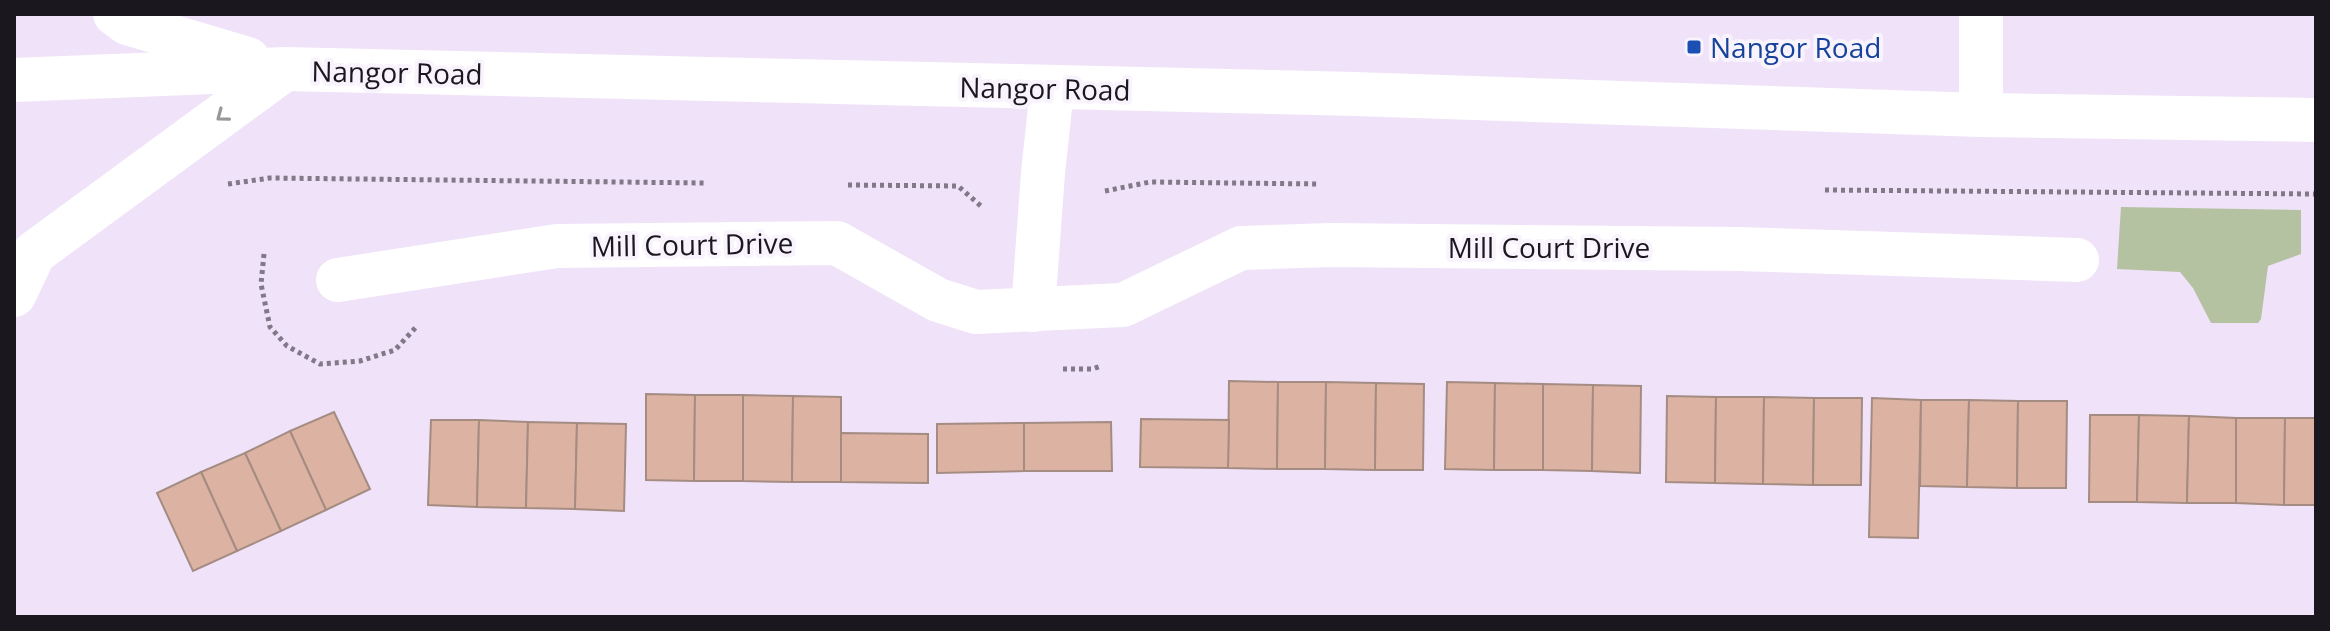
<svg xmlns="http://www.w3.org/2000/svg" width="2330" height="631" font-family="'Open Sans',sans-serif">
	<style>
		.green { fill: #b4c2a1 }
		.building { fill: #dcb3a3; stroke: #a58c82; stroke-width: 2 }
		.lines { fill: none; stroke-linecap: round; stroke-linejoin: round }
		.path { stroke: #827988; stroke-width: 5; stroke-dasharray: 4 4; stroke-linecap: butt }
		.minor { stroke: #fff; stroke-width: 44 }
		.major { stroke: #fff; stroke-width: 44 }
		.oneway { stroke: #98979a }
		.transit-dot { fill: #1a4fb4; stroke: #f8f3fc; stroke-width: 3 }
		.labels { text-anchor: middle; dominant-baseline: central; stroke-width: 8; stroke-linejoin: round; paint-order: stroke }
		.transit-label { font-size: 28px; fill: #164399; stroke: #f8f3fc; text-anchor: start }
		.street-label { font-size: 28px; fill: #1b171f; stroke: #f8f3fc }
	</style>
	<rect width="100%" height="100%" fill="#efe2f9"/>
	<path class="green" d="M2121 207 2301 210V254L2268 266 2261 319 2258 323H2211L2193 288 2180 272 2117 269Z"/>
	<g class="building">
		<path d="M1229 381 1278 382 1277 469 1228 468Z"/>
		<path d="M1278 382H1326L1325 469H1277Z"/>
		<path d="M1326 382 1376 383 1375 470 1325 469Z"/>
		<path d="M1447 382 1495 383 1494 470 1445 469Z"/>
		<path d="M1376 383 1424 384 1423 470H1375Z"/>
		<path d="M1495 383 1543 384V470H1494Z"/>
		<path d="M1543 384 1593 385 1592 471 1543 470Z"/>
		<path d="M1593 385 1641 386 1640 473 1592 471Z"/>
		<path d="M646 394 695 395 694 481 646 480Z"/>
		<path d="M695 395H743V481H694Z"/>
		<path d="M743 395 793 396 792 482 743 481Z"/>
		<path d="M793 396 841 397V482H792Z"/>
		<path d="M1667 396 1716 397 1715 483 1666 482Z"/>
		<path d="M1716 397H1764L1763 484 1715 483Z"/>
		<path d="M1764 397 1814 398 1813 485 1763 484Z"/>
		<path d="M1814 398H1862L1861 485H1813Z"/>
		<path d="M1872 398 1921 400 1918 538 1869 537Z"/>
		<path d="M1921 400H1969L1967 487 1920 486Z"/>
		<path d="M1969 400 2018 401 2017 488 1967 487Z"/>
		<path d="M2018 401H2067L2066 488H2017Z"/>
		<path d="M334 412 370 489 326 510 290 431Z"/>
		<path d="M2090 415H2139L2137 502H2089Z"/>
		<path d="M2139 415 2189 416 2187 503 2137 502Z"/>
		<path d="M2189 416 2236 418V503H2187Z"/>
		<path d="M2236 418H2285L2284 505 2236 503Z"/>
		<path d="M2285 418H2316V505H2284Z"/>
		<path d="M1141 419 1229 420 1228 468 1140 467Z"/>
		<path d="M431 420H479L477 507 428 505Z"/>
		<path d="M479 420 528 422 526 508 477 507Z"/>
		<path d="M528 422 577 423 575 509 526 508Z"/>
		<path d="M1111 422 1112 471H1024V423Z"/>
		<path d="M577 423 626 424 624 511 575 509Z"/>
		<path d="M1024 423V471L937 473V424Z"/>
		<path d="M290 431 326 510 281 531 245 453Z"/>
		<path d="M841 433 928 434V483L841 482Z"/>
		<path d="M245 453 281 531 237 551 201 472Z"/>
		<path d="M201 472 237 551 193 571 157 493Z"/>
	</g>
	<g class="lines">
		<g class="path">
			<path d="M228 184 270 178 706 183"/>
			<path d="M848 185 958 186 982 207"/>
			<path d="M1825 190 2316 194"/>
			<path d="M1105 191 1150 182 1319 184"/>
			<path d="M264 254 261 284 270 327 287 346 320 364 360 361 395 350 417 326"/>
			<path d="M1063 369H1092L1101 366"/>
		</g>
		<g class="minor">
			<path d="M1981 115V14"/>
			<path d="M338 280 557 246 837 243 938 300 976 312 1123 305 1241 248 1330 245 1738 249 2077 260"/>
			<path d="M1033 310 1043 173 1052 89"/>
		</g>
		<g class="major">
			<path d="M115 14 127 23 248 59"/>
			<path d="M14 80 285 69 1355 94 1981 115 2316 120"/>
			<path d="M14 295 34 253 285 69"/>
		</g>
	</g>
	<defs><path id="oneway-chevron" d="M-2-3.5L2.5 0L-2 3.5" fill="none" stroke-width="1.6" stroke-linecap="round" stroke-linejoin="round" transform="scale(2)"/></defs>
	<use class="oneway" href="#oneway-chevron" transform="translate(222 116) rotate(143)"/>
	<rect class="transit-dot" x="1686" y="39" width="16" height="16" rx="4"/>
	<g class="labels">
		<g class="transit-label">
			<text x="1710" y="47">Nangor Road</text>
		</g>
		<g class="street-label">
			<text transform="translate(397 72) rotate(1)">Nangor Road</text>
			<text transform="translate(1045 88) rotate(1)">Nangor Road</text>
			<text transform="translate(692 244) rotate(-1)">Mill Court Drive</text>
			<text x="1549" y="247">Mill Court Drive</text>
		</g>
	</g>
	<rect width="2330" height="631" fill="none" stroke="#1b171f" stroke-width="32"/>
</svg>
